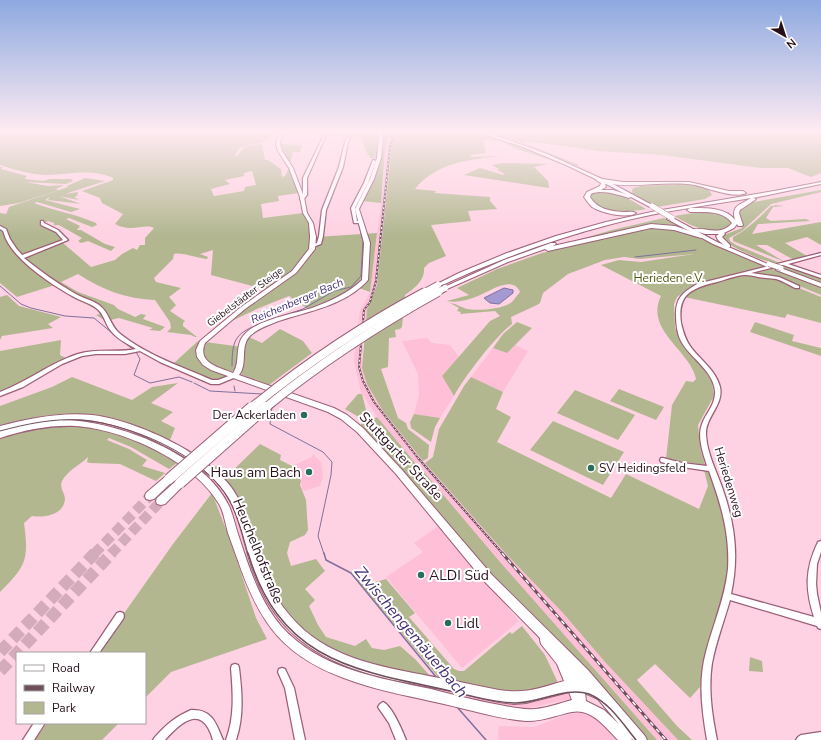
<svg xmlns="http://www.w3.org/2000/svg" width="821" height="740" font-family="'Nunito Sans',sans-serif">
	<style>
		.built { fill: #febfd7 }
		.green { fill: #b2b790; fill-rule: evenodd }
		.water { fill: #a599d3; stroke: #80709c }
		.lines { fill: none; stroke-linecap: round; stroke-linejoin: round }
		.stream-far1 { stroke: #80709c; stroke-width: 1 }
		.stream { stroke: #80709c; stroke-width: 1.5 }
		.highway-tunnel-far1 { stroke: #d3abba; stroke-width: 10; stroke-dasharray: 10 5; stroke-linecap: butt }
		.highway-tunnel { stroke: #d3abba; stroke-width: 12; stroke-dasharray: 12 6; stroke-linecap: butt }
		.minor-casing { stroke: #9c5e77; stroke-width: 2.5 }
		.major-casing { stroke: #9c5e77; stroke-width: 2 }
		.highway-casing { stroke: #9c5e77; stroke-width: 2 }
		.minor { fill: #fff; fill-rule: evenodd }
		.major { fill: #fff; fill-rule: evenodd }
		.highway { fill: #fff; fill-rule: evenodd }
		.tram-far1 { stroke: #6e4f5c; stroke-width: 1 }
		.tram { stroke: #6e4f5c; stroke-width: 1.5 }
		.rail-far1-casing { stroke: #6e4f5c; stroke-width: 2 }
		.rail-casing { stroke: #6e4f5c; stroke-width: 3 }
		.rail-far1 { stroke: #fff; stroke-width: 1; stroke-dasharray: 2; stroke-linecap: butt }
		.rail { stroke: #fff; stroke-width: 1.5; stroke-dasharray: 4.5; stroke-linecap: butt }
		.major-bridge-casing { stroke: #9c5e77; stroke-width: 6; stroke-linecap: butt }
		.highway-bridge-far2-casing { stroke: #9c5e77; stroke-width: 8; stroke-linecap: butt }
		.highway-bridge-far1-casing { stroke: #9c5e77; stroke-width: 10; stroke-linecap: butt }
		.highway-bridge-casing { stroke: #9c5e77; stroke-width: 12; stroke-linecap: butt }
		.major-bridge { stroke: #fff; stroke-width: 5 }
		.highway-bridge-far2 { stroke: #fff; stroke-width: 6 }
		.highway-bridge-far1 { stroke: #fff; stroke-width: 8 }
		.highway-bridge { stroke: #fff; stroke-width: 10 }
		.poi-dot { fill: #2b6c5c; stroke: #fff; stroke-width: 1.5 }
		.labels { text-anchor: middle; dominant-baseline: central; stroke-width: 4; stroke-linejoin: round; paint-order: stroke }
		.far-street-label { font-size: 10px; fill: #28101b; stroke: #fff }
		.far-water-label { font-size: 11px; font-style: italic; fill: #453076; stroke: #fff }
		.park-label { font-size: 12px; fill: #52580f; stroke: #fff }
		.poi-label { font-size: 12px; fill: #28101b; stroke: #fff; text-anchor: end }
		.street-label { font-size: 12px; fill: #28101b; stroke: #fff }
		.near-street-label { font-size: 14px; fill: #28101b; stroke: #fff }
		.near-poi-label { font-size: 14px; fill: #28101b; stroke: #fff; text-anchor: start }
		.near-water-label { font-size: 16px; font-style: italic; fill: #453076; stroke: #fff }
	</style>
	<rect width="100%" height="100%" fill="#fed2e2"/>
	<g class="built">
		<path d="M391 132H395L393 135 388 178 377 286 367 310 366 319 358 324 360 311 370 292 384 179 385 149Z"/>
		<path d="M427 338 432 343 450 345 459 357 442 376 454 396 440 418 414 414 419 395 418 374 402 341Z"/>
		<path d="M363 342 362 368 383 411 423 461 416 464 411 459 385 428 361 392 354 361 355 347Z"/>
		<path d="M515 345 528 351 503 392 471 377 493 348 507 353Z"/>
		<path d="M63 419H89L117 426 183 454 215 477 231 500 280 617 369 670 562 693 571 692 574 698 520 710 367 676 326 662 298 644 276 621 258 592 229 507 211 480 180 457 105 426 87 423 22 425Z"/>
		<path d="M313 454 321 462 323 476 320 486 304 491 302 489 301 481 292 466 312 457Z"/>
		<path d="M425 463 506 554 563 613 605 662 678 740H657L500 562 418 465Z"/>
		<path d="M440 525 519 621 462 668 386 577 423 552 414 543Z"/>
		<path d="M584 712 597 718 617 740H499L498 737 499 726 534 727 565 715Z"/>
	</g>
	<g class="green">
		<path d="M0 132H275L264 142 241 147 238 149 235 156H237L244 147 262 144 265 160H268L281 169 282 177 285 176 289 168 299 193 278 196 279 201 261 204 263 218 303 213C305 218 310 224 311 230 315 258 287 275 267 290L211 275 213 250 200 254 208 257 207 259C198 258 181 252 174 254L173 259 154 278 156 282 181 288 169 297 176 305 170 311 185 321 183 323V326L197 337H195L191 335 167 332 171 328 170 322 155 300C126 299 103 290 78 274L61 282 78 292 114 305 118 309 135 317 141 314 146 315 143 319 165 327 160 331 149 330 153 328 119 318 106 321 96 315 100 314 96 309 71 297 55 285 17 297 0 283V213L6 214 9 207 68 187 67 186 85 178 105 181 65 194 78 192 77 196 74 197 79 200 59 196 81 204 48 200 50 197 45 200 80 209 71 212 37 202 34 203C55 211 76 214 96 223L97 225 92 227 69 218 66 219 80 226 77 230H81L105 244 115 247 111 251 88 241 81 243 78 241 82 238 59 225H54V223L48 221 43 224 57 231 66 240 63 243 91 267 115 260 122 254 133 248 137 250 140 245H145V238L154 228C144 223 131 233 115 224L123 214 102 203 100 198 82 191 113 180V178C91 168 69 175 45 175 29 174 15 170 0 165ZM252 171 256 185 245 187 244 191 214 196 211 189 230 184 225 180 244 176V173Z"/>
		<path d="M285 132H374L378 140 375 158H370L364 147 363 138Z"/>
		<path d="M383 132H391L385 149 381 203 362 201C368 186 389 146 383 132Z"/>
		<path d="M395 132H476L518 145 573 167 516 149 500 141 483 140 486 153 470 155 472 157 503 156C472 159 436 162 415 189L436 191 435 193 490 197V201L497 209 468 211 471 221 431 225 446 256 429 263 424 268C425 281 414 288 405 295L402 327 400 329 395 330 396 337 389 338 388 367 381 369 398 418 406 423 408 429 429 445 428 458 423 461 383 411 367 384 362 368 367 310 377 285 393 135Z"/>
		<path d="M488 132H821V173L811 177 788 168H761L662 155 599 151 541 143 522 142 579 165 578 166 520 142Z"/>
		<path d="M281 144 302 145 300 152H293L290 163 282 151Z"/>
		<path d="M504 163 548 164 534 167 548 181 549 188 464 175 480 168 503 175 505 174 497 170 499 169 492 165Z"/>
		<path d="M0 167H3L1 169 27 176 25 179 43 181 50 179H71L73 181 66 184 25 182 48 186 64 185 56 189 58 190 56 191 19 203 0 206Z"/>
		<path d="M688 184C696 185 709 186 712 195L705 199 657 207 633 194 632 191 633 188 641 186Z"/>
		<path d="M821 190V192L771 204 742 231 729 238 730 241 736 245 780 263C771 266 728 246 721 238L724 235 742 228 738 210 748 203Z"/>
		<path d="M603 191 624 196 646 209C629 212 598 217 589 196L593 193Z"/>
		<path d="M774 205 784 206 773 207 766 218 771 221 806 219 810 221 758 224 752 234 821 222V245L807 237 785 243 807 256 794 260 767 245H756L785 262 733 241V237C748 229 759 218 771 206H775Z"/>
		<path d="M700 212C713 211 723 214 732 222V224C712 238 692 226 674 216Z"/>
		<path d="M664 218 682 228 643 226 557 246 612 230Z"/>
		<path d="M654 227H664L689 234 768 267 697 283 677 297 674 304 675 328 682 341 703 368 712 382 714 396 698 425 700 447 705 465 666 459 672 405 686 381 693 382 696 379C691 351 644 330 661 296L601 265 619 260 641 262 694 254 640 259 624 257 605 260 568 274 543 293 540 303 537 305 511 317 512 324C494 338 465 376 454 396L442 376 490 321 500 316 495 311 460 314 461 312 457 311 459 308 450 303C457 304 460 307 467 309 477 311 504 309 512 302 515 299 517 295 520 292 513 274 488 292 478 296 468 300 457 303 447 301L469 295 457 288 497 269 542 253Z"/>
		<path d="M377 233 370 292 356 287 331 300 308 309 289 296 259 308 221 326 296 273 316 237Z"/>
		<path d="M787 265 821 278V295L780 278 752 274Z"/>
		<path d="M746 274 777 279 821 297V323L787 314 785 318 684 297 701 286Z"/>
		<path d="M7 295 19 306 61 317 48 324 53 328 2 336 0 340V297Z"/>
		<path d="M517 322 532 328 507 353 493 348 503 334Z"/>
		<path d="M755 322 794 335 792 341 821 348V356L750 332Z"/>
		<path d="M280 329 303 341 312 353 269 385 232 371 224 379 212 381 174 363 198 341 242 347 249 337 262 343Z"/>
		<path d="M61 340 60 355 68 359 20 385 0 392V351Z"/>
		<path d="M72 377 132 400 152 387 178 383 151 403 173 412 161 421 175 428 170 440C152 433 132 423 112 418 75 410 36 415 0 426V406L52 387Z"/>
		<path d="M471 377 503 392 496 409 511 417 497 442 611 498 626 474 699 509 708 486 704 470H710L723 507 730 558 723 595 705 653 700 687 690 698 655 664 637 680 677 726 692 740H678L605 662 563 613 506 554 425 463 433 457 439 429 464 386Z"/>
		<path d="M619 389 664 407 656 420 610 401Z"/>
		<path d="M575 390 635 415 618 440 557 413Z"/>
		<path d="M358 394H362L368 418 364 420 345 409Z"/>
		<path d="M414 414 440 418 435 427 431 442 411 428 410 422Z"/>
		<path d="M377 417 416 464 415 467 418 465 500 562 657 740H645L508 593 359 427 363 422Z"/>
		<path d="M553 421 624 452 603 485 530 450Z"/>
		<path d="M51 425 89 426 122 435 162 453 161 454 177 463 169 469 131 447 109 438 107 440 129 449 147 460 142 466 165 473 156 481 120 464 90 463 87 462 88 457C80 465 67 471 62 481 59 488 65 493 65 499 64 515 44 518 32 516L24 523C29 560 26 566 0 592V436Z"/>
		<path d="M260 444 281 455 280 460 292 466 301 481 300 485 306 500 308 530 305 535 290 542 287 553 291 566 316 559 325 571 305 589 315 600 309 606 318 625 326 637 355 646 366 639 372 648 384 650 400 646 415 659 431 677C351 661 289 648 259 562 252 543 249 522 241 504 234 490 223 479 213 468L216 466 228 475Z"/>
		<path d="M212 493 229 537 256 618 267 639 171 672 145 698V653H96L173 544Z"/>
		<path d="M355 577 372 583 386 579 415 613 409 617 454 669 459 671H464L510 632 512 634 522 626 545 655 559 685 513 695 439 678Z"/>
		<path d="M750 657 762 661 763 672 749 671Z"/>
		<path d="M47 723H119L102 740H35Z"/>
	</g>
	<path class="water" d="M504 288 513 290V293L499 304 490 303 484 298Z"/>
	<g class="lines">
		<g class="stream-far1">
			<path d="M375 132 379 140"/>
			<path d="M376 160 378 143"/>
			<path d="M369 181 372 174"/>
			<path d="M635 257 696 250"/>
			<path d="M0 286 21 304 31 308 65 316 94 318 117 337"/>
			<path d="M276 318 303 309 334 291 351 287 361 276 363 241 357 218"/>
			<path d="M121 340 134 350"/>
			<path d="M136 352 140 359 134 375 150 383 179 377 192 382"/>
			<path d="M232 366C232 338 236 333 262 323"/>
			<path d="M194 383 210 391 262 394"/>
			<path d="M234 386 235 391"/>
			<path d="M272 407 270 424 323 452 332 462 331 475 318 536 324 554"/>
		</g>
		<g class="stream">
			<path d="M324 553 326 560 351 573 437 678"/>
			<path d="M457 707 486 740"/>
		</g>
		<g class="highway-tunnel-far1">
			<path d="M94 554 150 496"/>
			<path d="M111 554 161 501"/>
		</g>
		<g class="highway-tunnel">
			<path d="M0 652 95 553"/>
			<path d="M0 671 112 553"/>
		</g>
		<g class="minor-casing">
			<g id="minor">
				<path d="M325 134 326 135 307 178V195L303 200H301L300 199 303 195V178L324 135Z"/>
				<path d="M348 136 350 137 348 142 343 167 326 210 323 236 321 244 313 247H311V245L317 243 319 236 322 210 339 167 345 142Z"/>
				<path d="M373 160 376 161 368 183 355 208 357 221H360L362 222 360 223H354L351 208 364 183Z"/>
				<path d="M41 221H43L44 223 58 230 68 240 24 258C40 271 57 283 74 293 82 298 92 300 99 305 109 312 110 325 119 333 146 355 180 366 212 380H218L234 374 237 376 236 377 219 384H211L160 362 140 351 125 354H96L82 356 62 364 23 387 0 396V392C27 382 50 363 78 354 97 348 117 353 136 349 128 344 117 339 111 331 105 324 104 313 96 308 90 303 81 301 74 297 52 285 17 262 6 239 5 237 4 233 3 231L0 229V226L6 229 10 239 16 248 22 255 63 240 56 232 41 225Z"/>
				<path d="M821 253V255L788 264 821 275V278L783 265 751 273 779 277 799 286V288H795C789 285 783 281 776 279 770 278 764 278 758 277 754 276 750 275 746 275 740 274 724 280 717 282 692 288 677 294 681 323 683 331 685 339 690 346 699 359 716 370 720 387 724 405 705 417 706 435 707 454 717 472 723 490 735 525 739 557 731 594L814 617C805 589 805 569 818 542L821 541V552L817 564 816 584 817 594 821 613V629L818 628 817 626 730 600C724 621 716 642 712 663 708 689 712 715 717 740H707C702 711 698 681 706 652 713 625 725 598 728 569 730 534 721 504 709 471L682 467 661 462 660 460 661 458H663L682 463 707 466C703 453 697 437 702 424 706 413 716 404 715 391 713 370 690 358 681 341 677 333 676 323 676 314 676 297 684 292 697 284Z"/>
				<path d="M120 612 123 613 124 616 123 619 99 653H90L117 613Z"/>
				<path d="M235 664 238 665 239 668C242 693 244 716 236 740H226C235 716 233 693 231 668L232 665Z"/>
				<path d="M282 668 285 669 294 688 305 740H295L285 688 278 672 279 669Z"/>
				<path d="M383 702C392 706 402 730 406 740H396L389 723 378 707 380 704Z"/>
				<path d="M191 710C212 709 216 723 223 740H213C211 733 208 725 202 721 190 712 172 732 165 740H153L155 737C167 724 175 717 191 710Z"/>
				<path d="M34 723H45L34 740H23Z"/>
				<path d="M821 732V740H796L798 737 801 735Z"/>
			</g>
		</g>
		<g class="major-casing">
			<g id="major">
				<path d="M279 132H283L280 144 282 151 293 168 304 197 307 213 313 223 316 237 315 249 296 273 245 309 205 343C197 363 218 367 233 373 241 362 234 346 244 335 256 320 293 314 312 308 331 301 348 293 362 280L364 243 355 209 370 179 377 158 379 137 375 132H379L383 137 381 158 374 179 359 209 370 243 368 280C345 306 308 311 276 322 267 326 256 329 249 337 240 348 248 364 239 375L334 408 347 415 363 428 402 470 492 575 588 670 645 736 647 740H633L631 738 632 740H618C608 730 597 715 582 712 574 710 564 714 556 716 546 719 537 721 526 721 498 719 471 710 444 704 414 697 384 692 355 682 285 659 260 626 237 558 234 550 231 541 228 533 225 523 224 512 219 504 194 461 123 429 75 426 49 425 25 430 0 438V432L20 426 0 432V426C30 418 61 412 92 415 136 420 218 457 238 498 248 519 252 541 260 563 269 589 284 612 304 630 343 664 401 670 450 680 466 683 482 687 499 690 527 694 539 688 564 681L557 664 541 644 540 640V638L484 581 396 474 357 432 341 419 328 412 211 370 203 365 197 357 196 350 200 341 241 307 292 271 309 249 310 237 309 223 303 213 300 197 289 168 278 151 276 144ZM63 420 44 422C60 420 78 418 95 421 137 428 209 461 230 500 239 517 243 537 248 555 257 586 273 618 299 639 341 674 400 681 452 691 467 695 483 699 499 702L514 704 526 703 569 692 572 700C560 703 548 708 535 709 523 710 511 707 500 705 477 701 454 695 431 689 379 678 319 669 281 626 259 600 248 565 238 534 235 525 233 515 229 506 205 454 118 421 63 420ZM585 693 598 699 619 724 604 710 586 701Z"/>
				<path d="M477 132H482L503 138 547 154 611 183 654 206 650 207 608 185 566 165 523 147Z"/>
				<path d="M667 217H671L717 242 770 265 767 267 765 266 713 244 667 219Z"/>
				<path d="M778 267 821 283V287L776 270V268Z"/>
			</g>
		</g>
		<g class="highway-casing">
			<g id="highway">
				<path d="M596 178 623 182H689L729 191H743L746 193C735 199 707 188 695 185 665 180 635 189 605 183L606 187 601 190H613L632 196 629 198C618 195 602 189 591 194L590 197C597 209 610 211 623 212 628 212 632 211 636 213 627 219 601 213 592 207 589 204 587 201 584 197L587 192 600 186 601 183 596 180Z"/>
				<path d="M821 182V184L753 198 756 199 755 200 740 210 739 213 743 225 742 226H738L737 224 734 228 724 233 725 234 722 237 730 245V247H726L718 240 716 236 719 234H705L692 230C700 225 720 238 732 223 723 210 704 212 690 212L687 210 690 208C704 208 726 207 735 220 731 205 740 205 751 198 703 206 655 212 608 225 550 240 495 261 440 286L438 287 435 285 459 273 507 253 556 236 606 222 656 211 774 191Z"/>
				<path d="M651 224 675 226 704 236 701 238 674 230 651 228 548 251 545 249 508 262 447 289H443L442 288 504 260 551 243H555L556 244 553 246Z"/>
				<path d="M169 475 172 476 174 479 172 482 154 499 150 500 146 499 145 496 146 493 166 476Z"/>
				<path d="M180 479 183 480 185 483 183 486 165 504 161 505 157 504 156 501 157 498 177 480Z"/>
			</g>
		</g>
		<use href="#minor" class="minor"/>
		<use href="#major" class="major"/>
		<use href="#highway" class="highway"/>
		<path class="tram-far1" d="M0 431C26 424 54 418 81 420 130 424 205 455 229 500 238 516 243 536 248 554"/>
		<path class="tram" d="M248 553C278 654 344 669 437 688 462 693 488 702 514 703 538 704 565 686 589 694 609 702 623 724 636 740"/>
		<g class="rail-far1-casing">
			<path id="rail-far1" d="M394 132 390 147 376 281 370 302 364 310 359 367 363 381 374 402 418 458 503 554"/>
		</g>
		<g class="rail-casing">
			<path id="rail" d="M502 553 666 740"/>
		</g>
		<use href="#rail-far1" class="rail-far1"/>
		<use href="#rail" class="rail"/>
		<g class="major-bridge-casing">
			<g id="major-bridge">
				<path d="M652 206 672 218"/>
				<path d="M769 264 781 268"/>
			</g>
		</g>
		<g class="highway-bridge-far2-casing">
			<g id="highway-bridge-far2">
				<path d="M423 293 438 285"/>
				<path d="M436 293 445 288"/>
			</g>
		</g>
		<g class="highway-bridge-far1-casing">
			<g id="highway-bridge-far1">
				<path d="M251 408C305 364 363 325 425 292"/>
				<path d="M265 408C319 364 377 326 438 292"/>
			</g>
		</g>
		<g class="highway-bridge-casing">
			<g id="highway-bridge">
				<path d="M169 479 252 407"/>
				<path d="M180 483 266 407"/>
			</g>
		</g>
		<use href="#major-bridge" class="major-bridge"/>
		<use href="#highway-bridge-far2" class="highway-bridge-far2"/>
		<use href="#highway-bridge-far1" class="highway-bridge-far1"/>
		<use href="#highway-bridge" class="highway-bridge"/>
	</g>
	<linearGradient id="sky" x2="0" y2="1"><stop stop-color="#8da9e0"/><stop offset="0.56" stop-color="#ffebf2"/><stop offset="1" stop-color="#ffebf2" stop-opacity="0"/></linearGradient>
	<rect width="821" height="235" fill="url(#sky)"/>
	<g class="poi-dot">
		<circle cx="304" cy="415" r="4"/>
		<circle cx="591" cy="468" r="4"/>
		<circle cx="309" cy="472" r="4"/>
		<circle cx="421" cy="575" r="4"/>
		<circle cx="448" cy="623" r="4"/>
	</g>
	<g class="labels">
		<g class="far-street-label">
			<text transform="translate(245 297) rotate(-37)">Giebelstädter Steige</text>
		</g>
		<g class="far-water-label">
			<text transform="translate(297 301) rotate(-23)">Reichenberger Bach</text>
		</g>
		<g class="park-label">
			<text x="669" y="278">Herieden e.V.</text>
		</g>
		<g class="poi-label">
			<text x="296" y="415">Der Ackerladen</text>
			<text x="599" y="468" text-anchor="start">SV Heidingsfeld</text>
		</g>
		<g class="street-label">
			<text transform="translate(729 482) rotate(73)">Heriedenweg</text>
		</g>
		<g class="near-street-label">
			<text transform="translate(401 456) rotate(47)">Stuttgarter Straße</text>
			<text transform="translate(258 551) rotate(68)">Heuchelhofstraße</text>
		</g>
		<g class="near-poi-label">
			<text x="301" y="472" text-anchor="end">Haus am Bach</text>
			<text x="429" y="575">ALDI Süd</text>
			<text x="456" y="623">Lidl</text>
		</g>
		<g class="near-water-label">
			<text transform="translate(411 632) rotate(50)">Zwischengemäuerbach</text>
		</g>
	</g>
	<rect x="16" y="652" width="130" height="72" fill="#ffffff" stroke="#a99fa4"/>
	<rect x="24" y="665" width="20" height="6" fill="#ffffff" stroke="#a99fa4"/>
	<text x="52" y="672" font-size="12" fill="#28101b">Road</text>
	<rect x="24" y="685" width="20" height="6" fill="#6e4f5c" stroke="#a99fa4"/>
	<text x="52" y="692" font-size="12" fill="#28101b">Railway</text>
	<rect x="24" y="702" width="20" height="12" fill="#b2b790" stroke="#a99fa4"/>
	<text x="52" y="712" font-size="12" fill="#28101b">Park</text>
	<g transform="translate(785 36) rotate(141)" stroke="#ffffff" stroke-width="3" paint-order="stroke">
	<path d="M0-3L7 15L0 10L-7 15Z" fill="#28101b"/>
	<text y="-6" font-size="11" font-weight="bold" text-anchor="middle" fill="#28101b">N</text>
	</g>
</svg>
